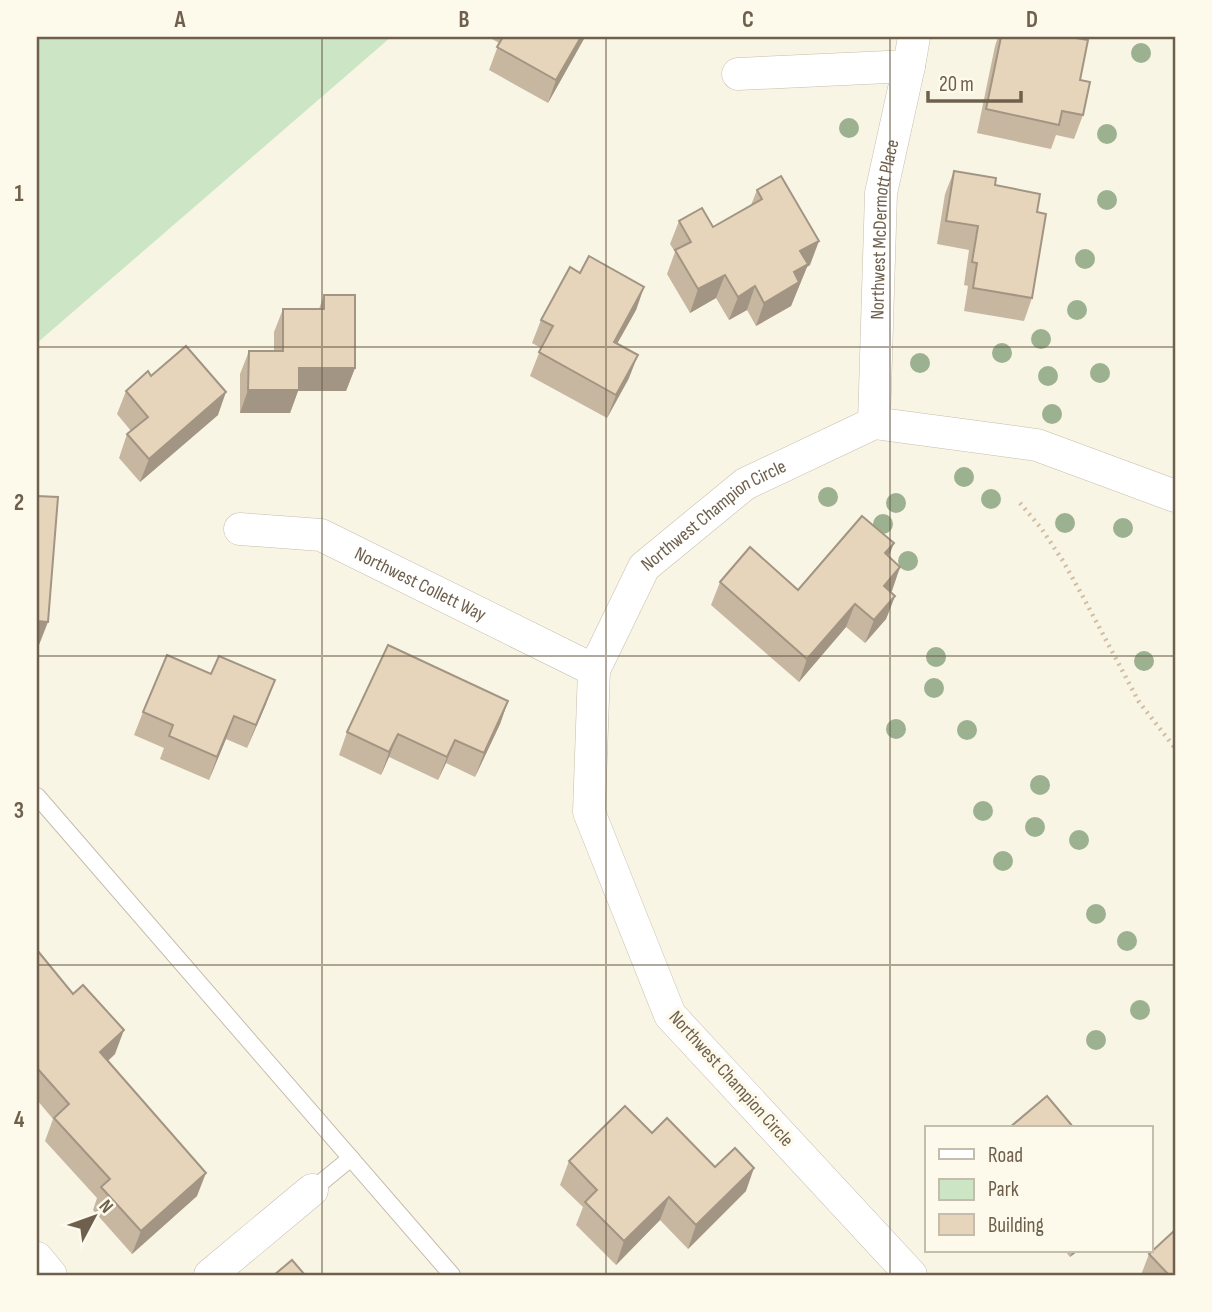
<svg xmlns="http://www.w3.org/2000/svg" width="1212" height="1312" font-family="'Sofia Sans Condensed',sans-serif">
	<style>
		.green { fill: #cce5c5 }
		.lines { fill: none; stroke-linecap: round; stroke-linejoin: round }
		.lane-casing { stroke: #c7bcab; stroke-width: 18 }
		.street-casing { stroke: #c7bcab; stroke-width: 33 }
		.path { stroke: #d0bda4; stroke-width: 4.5; stroke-dasharray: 2 5; stroke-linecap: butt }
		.lane { stroke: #fff; stroke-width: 16 }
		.street { stroke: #fff; stroke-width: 32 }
		.tree { fill: #9cb190 }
		.wall { fill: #c7b7a1 }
		.shaded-wall { fill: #a29583 }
		.building { fill: #e7d5bb; stroke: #a29583; stroke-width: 2 }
		.grid { fill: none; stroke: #6f604d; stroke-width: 2; stroke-opacity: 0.55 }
		.labels { text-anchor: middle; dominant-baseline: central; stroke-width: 7; stroke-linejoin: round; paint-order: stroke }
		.street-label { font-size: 19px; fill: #6f604d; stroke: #fdf9eb }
		.neatline { fill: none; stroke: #6f604d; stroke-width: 2.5 }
		.grid-label { font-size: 23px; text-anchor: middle; font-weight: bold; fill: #6f604d }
	</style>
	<rect width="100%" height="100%" fill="#f9f5e5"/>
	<path class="green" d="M37 37H391L37 343Z"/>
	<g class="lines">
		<g class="lane-casing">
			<g id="lane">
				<path d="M37 796 452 1275"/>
				<path d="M312 1190 351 1158"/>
			</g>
		</g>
		<g class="street-casing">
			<g id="street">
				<path d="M738 74 909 66"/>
				<path id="s1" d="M874 423 881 193 909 66 914 37"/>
				<path id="s2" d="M240 529 321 535 594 670"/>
				<path d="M37 1258 51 1275"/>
				<path d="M210 1275 312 1190"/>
				<path id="s3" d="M911 1275 670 1015 589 812 594 670 644 567 745 484 874 423 1037 445 1175 496"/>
			</g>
		</g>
		<path class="path" d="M1020 503 1041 528 1063 561 1082 595 1139 702 1175 748"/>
		<use href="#lane" class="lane"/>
		<use href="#street" class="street"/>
	</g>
	<g class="tree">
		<circle cx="1141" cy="53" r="10"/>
		<circle cx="849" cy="128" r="10"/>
		<circle cx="1107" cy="134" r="10"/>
		<circle cx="1107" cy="200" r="10"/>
		<circle cx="1085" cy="259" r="10"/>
		<circle cx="1077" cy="310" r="10"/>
		<circle cx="1041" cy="339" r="10"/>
		<circle cx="1002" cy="353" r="10"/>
		<circle cx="920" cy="363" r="10"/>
		<circle cx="1100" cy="373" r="10"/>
		<circle cx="1048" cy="376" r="10"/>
		<circle cx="1052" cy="414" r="10"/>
		<circle cx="964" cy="477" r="10"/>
		<circle cx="828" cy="497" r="10"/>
		<circle cx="991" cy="499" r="10"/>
		<circle cx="896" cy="503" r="10"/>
		<circle cx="1065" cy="523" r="10"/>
		<circle cx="883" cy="524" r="10"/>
		<circle cx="1123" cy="528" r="10"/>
		<circle cx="908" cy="561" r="10"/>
		<circle cx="936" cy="657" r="10"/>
		<circle cx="1144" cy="661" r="10"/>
		<circle cx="934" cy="688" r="10"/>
		<circle cx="896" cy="729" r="10"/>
		<circle cx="967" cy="730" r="10"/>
		<circle cx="1040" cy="785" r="10"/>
		<circle cx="983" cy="811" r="10"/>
		<circle cx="1035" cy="827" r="10"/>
		<circle cx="1079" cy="840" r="10"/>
		<circle cx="1003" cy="861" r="10"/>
		<circle cx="1096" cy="914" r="10"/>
		<circle cx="1127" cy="941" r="10"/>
		<circle cx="1140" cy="1010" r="10"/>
		<circle cx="1096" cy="1040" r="10"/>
	</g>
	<g class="wall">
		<path d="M493 37H585L548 103 489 70 499 43 492 39Z"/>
		<path d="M998 37H1070L1080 80 1083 115 1074 139 1056 135 1051 149 977 133 995 46Z"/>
		<path d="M954 171 995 185 1037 212 1032 298 1024 321 964 311 968 286 964 285 969 250 937 244 945 194Z"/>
		<path d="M757 190 810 265 807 267 791 306 756 326 747 310 729 320 716 298 690 313 667 274 675 252 670 244 679 221 713 227 751 205Z"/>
		<path d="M580 273 644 287 636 310 617 344 629 378 607 418 530 376 541 348 532 343 541 320Z"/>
		<path d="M324 295 355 368 346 391H298L290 413H240V374L249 351H274V332L283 309H319Z"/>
		<path d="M151 376 218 415 140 482 119 458 127 434 131 431 117 414 126 391Z"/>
		<path d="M894 543 888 557 900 567 891 592 895 596 886 619 865 643 846 627 799 682 711 605 720 582 798 590Z"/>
		<path d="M508 701 500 724 475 777 446 763 438 780 389 757 381 775 339 755 347 732Z"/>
		<path d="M266 704 247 748 226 739 209 780 160 759 164 748 134 735 143 712Z"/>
		<path d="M37 950 115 1054 108 1061 197 1196 132 1254 93 1210 97 1198 45 1141 53 1119 37 1100Z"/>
		<path d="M652 1133 715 1167 746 1191 688 1249 660 1220 616 1265 576 1225 583 1207 560 1185 569 1161Z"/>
		<path d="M1065 1251H1078L1070 1257Z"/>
		<path d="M1149 1254 1175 1275H1141Z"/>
	</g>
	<g class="shaded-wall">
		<path d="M581 37H585L548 103 556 80Z"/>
		<path d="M819 241 810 265 807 267 791 306 756 326 764 303 800 251Z"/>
		<path d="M725 275 716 298 690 313 698 289Z"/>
		<path d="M755 286 747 310 729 320 738 297Z"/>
		<path d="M644 287 636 310 605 365 614 342Z"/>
		<path d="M638 355 629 378 607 418 616 395Z"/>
		<path d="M299 368H355L346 391H298L290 413H240L248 390Z"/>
		<path d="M226 392 218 415 140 482 149 459Z"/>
		<path d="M894 543 885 566V553Z"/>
		<path d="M900 567 892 591 875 609 884 586Z"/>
		<path d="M895 596 886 619 865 643 874 620Z"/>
		<path d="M855 604 846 627 799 682 807 659Z"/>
		<path d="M37 621 48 622 39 645H37Z"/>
		<path d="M275 680 266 704 247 748 256 725Z"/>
		<path d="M508 701 500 724 475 777 484 753Z"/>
		<path d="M234 716 226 739 209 780 217 757Z"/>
		<path d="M398 734 389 757 381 775 389 752Z"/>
		<path d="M455 740 446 763 438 780 447 757Z"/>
		<path d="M124 1030 115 1054 92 1075 100 1052Z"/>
		<path d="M754 1168 746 1191 688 1249 696 1225Z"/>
		<path d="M206 1173 197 1196 132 1254 141 1231Z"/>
		<path d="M669 1197 660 1220 616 1265 624 1241Z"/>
		<path d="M1073 1251H1078L1070 1257Z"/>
	</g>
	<g class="building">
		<path d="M503 37H581L556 80 497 47Z"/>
		<path d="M1001 37H1070L1088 40 1080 80 1090 82 1083 115 1062 111 1059 125 986 109Z"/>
		<path d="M954 171 996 178 995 185 1040 194 1037 212 1046 214 1032 298 973 288 977 263 972 262 978 226 946 221Z"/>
		<path d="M781 176 819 241 800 251 808 264 794 272 799 282 764 303 755 286 738 297 725 275 698 289 675 250 691 242 679 221 702 208 713 227 762 199 757 190Z"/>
		<path d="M589 256 644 287 614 342 638 355 616 395 539 352 553 326 541 320 570 267 580 273Z"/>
		<path d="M324 295H355V368H299V390H248L249 351H283V309H324Z"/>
		<path d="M186 346 226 392 149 459 127 434 148 417 126 391 148 371 151 376Z"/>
		<path d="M37 496 58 497 48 622 37 621Z"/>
		<path d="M862 516 894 543 885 553 900 567 884 586 895 596 874 620 855 604 807 659 720 582 750 547 798 590Z"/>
		<path d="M388 645 508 701 484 753 455 740 447 757 398 734 389 752 347 732Z"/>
		<path d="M167 655 211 674 219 656 275 680 256 725 234 716 217 757 169 736 173 725 143 712Z"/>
		<path d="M37 950 73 994 83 985 124 1030 100 1052 206 1173 141 1231 101 1187 110 1179 54 1118 69 1104 37 1068Z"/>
		<path d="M1047 1096 1074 1128H1009Z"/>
		<path d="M625 1106 652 1133 667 1118 715 1167 735 1148 754 1168 696 1225 669 1197 624 1241 585 1202 597 1190 569 1161Z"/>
		<path d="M1175 1230V1275H1169L1149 1254Z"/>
		<path d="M292 1260 305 1275H274Z"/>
	</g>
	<path class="grid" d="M322 37V1275M606 37V1275M890 37V1275M37 347H1175M37 656H1175M37 965H1175"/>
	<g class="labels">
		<g class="street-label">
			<text stroke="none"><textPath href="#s1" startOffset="194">Northwest McDermott Place</textPath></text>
			<text stroke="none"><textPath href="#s3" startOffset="917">Northwest Champion Circle</textPath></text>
			<text stroke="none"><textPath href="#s2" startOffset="192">Northwest Collett Way</textPath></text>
			<text transform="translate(731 1079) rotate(48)">Northwest Champion Circle</text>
		</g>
	</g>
	<rect width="1212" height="1312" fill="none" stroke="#fdf9eb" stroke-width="77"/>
	<rect x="925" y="1126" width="228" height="126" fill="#fdf9eb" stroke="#c4bcac" stroke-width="2"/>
	<rect x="939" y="1149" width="35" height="10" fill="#ffffff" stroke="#c4bcac" stroke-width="2"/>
	<text x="988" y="1162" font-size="21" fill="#6f604d">Road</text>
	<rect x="939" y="1179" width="35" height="21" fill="#cce5c5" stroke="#c4bcac" stroke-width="2"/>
	<text x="988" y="1196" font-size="21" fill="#6f604d">Park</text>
	<rect x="939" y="1214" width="35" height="21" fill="#e7d5bb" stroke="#c4bcac" stroke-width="2"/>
	<text x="988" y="1232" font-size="21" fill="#6f604d">Building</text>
	<g transform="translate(94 1217) rotate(49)" stroke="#fdf9eb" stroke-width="5" paint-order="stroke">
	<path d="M0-5L12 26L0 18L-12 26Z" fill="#6f604d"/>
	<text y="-10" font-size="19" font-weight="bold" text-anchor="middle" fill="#6f604d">N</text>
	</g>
	<path d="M928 91v10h93v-10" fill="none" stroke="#6f604d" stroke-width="3.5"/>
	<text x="939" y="91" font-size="21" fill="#6f604d" stroke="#fdf9eb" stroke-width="5" paint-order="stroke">20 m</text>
	<rect x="38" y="38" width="1136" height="1236" class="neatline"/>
	<g class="grid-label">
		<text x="180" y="27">A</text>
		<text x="464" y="27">B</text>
		<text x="748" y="27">C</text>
		<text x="1032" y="27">D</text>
		<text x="19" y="201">1</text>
		<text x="19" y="510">2</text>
		<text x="19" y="818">3</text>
		<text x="19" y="1127">4</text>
	</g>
</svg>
